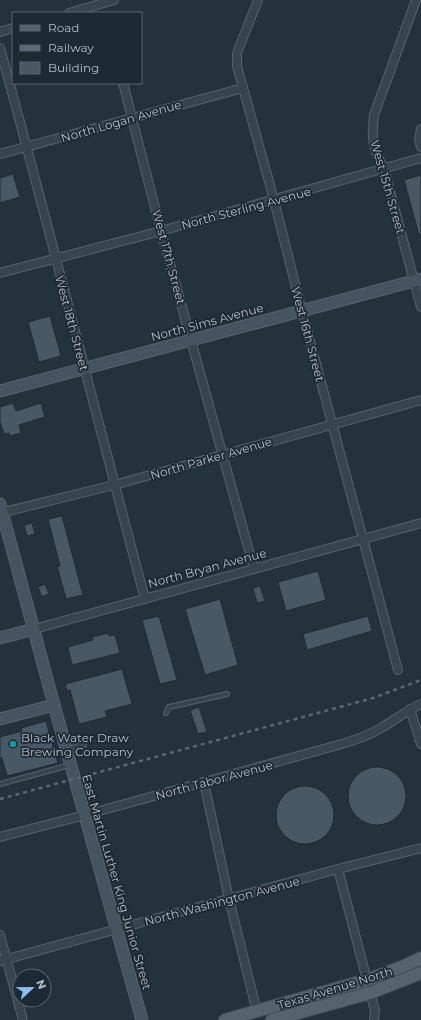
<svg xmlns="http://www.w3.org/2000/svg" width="421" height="1020" font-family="Montserrat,sans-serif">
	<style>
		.building { fill: #485864; stroke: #1f2b35 }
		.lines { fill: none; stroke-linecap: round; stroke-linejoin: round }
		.lane-casing { stroke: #56626c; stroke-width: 6 }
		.street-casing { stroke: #56626c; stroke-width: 10 }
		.secondary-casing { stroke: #56626c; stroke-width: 13 }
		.primary-casing { stroke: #424d57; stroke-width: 14 }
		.lane { stroke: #38444e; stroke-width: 4 }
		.street { stroke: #38444e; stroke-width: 8 }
		.secondary { stroke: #465361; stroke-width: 11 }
		.primary { stroke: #56636e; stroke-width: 12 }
		.rail { stroke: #5a6875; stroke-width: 2.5; stroke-dasharray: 4 4; stroke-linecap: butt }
		.culture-dot { fill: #0f9aa8; stroke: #1d2933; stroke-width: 1.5 }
		.labels { text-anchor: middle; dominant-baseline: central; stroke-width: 3.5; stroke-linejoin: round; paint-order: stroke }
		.street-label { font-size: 12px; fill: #b5bfc9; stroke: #1d2933 }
		.poi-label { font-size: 12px; fill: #b5bfc9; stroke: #1d2933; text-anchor: start }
	</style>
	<rect width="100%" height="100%" fill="#24323e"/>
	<g class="building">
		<path d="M13 174 20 197 0 203V178Z"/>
		<path d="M421 175V234L419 235 404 180Z"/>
		<path d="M50 316 61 356 39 362 28 322Z"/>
		<path d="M13 403 16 411 41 403 45 417 19 425 21 433 10 436 9 433 4 434 0 422V407Z"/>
		<path d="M62 516 83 595 66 599 57 566H60L48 519Z"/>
		<path d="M32 523 35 534 27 536 24 525Z"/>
		<path d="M318 571 326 600 286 611 278 582Z"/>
		<path d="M45 584 49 594 42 597 38 587Z"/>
		<path d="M260 586 265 601 257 603 253 588Z"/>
		<path d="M220 599 238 665 205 675 185 609Z"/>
		<path d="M159 616 177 680 160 684 142 620Z"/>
		<path d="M368 616 372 631 307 650 303 634Z"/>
		<path d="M108 633 109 636 115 635 120 653 72 665 68 647 93 640 92 637Z"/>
		<path d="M122 669 132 704 105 711 107 717 79 724 70 690 67 691 65 684Z"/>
		<path d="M199 707 207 732 198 734 190 710Z"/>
		<path d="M46 721 58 763 7 776 2 758H0V737L22 731 21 728Z"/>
		<circle cx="377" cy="796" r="29"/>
		<circle cx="305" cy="815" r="29"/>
	</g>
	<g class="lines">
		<g class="lane-casing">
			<g id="lane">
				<path d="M166 713 169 707 227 694"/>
				<path d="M67 749 84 745"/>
				<path d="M0 784 70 765"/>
			</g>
		</g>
		<g class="street-casing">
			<g id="street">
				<path d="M258 0 237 53V66L274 200 302 311 398 670"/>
				<path d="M416 0 374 115C371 140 373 148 384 169L421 307"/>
				<path d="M69 13 114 0"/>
				<path d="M0 32 13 28"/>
				<path d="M0 48C50 231 96 415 145 599"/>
				<path d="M123 83 161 231 254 569"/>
				<path d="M421 129 419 139 421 147"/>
				<path d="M0 154 243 88"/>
				<path d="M0 273 161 231 421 158"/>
				<path d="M0 513 114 485 421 400"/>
				<path d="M34 629 254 569 421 523"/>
				<path d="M410 709 421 744"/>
				<path d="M204 782 229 899 257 1012"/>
				<path d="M0 837 85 815 338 745C353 741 368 736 381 728 395 720 407 710 421 704"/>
				<path d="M338 869 367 980"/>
				<path d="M0 935 23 1020"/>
				<path d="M0 961 338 869 421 848"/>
				<path d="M370 993 375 1010 374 1020"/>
			</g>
		</g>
		<g class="secondary-casing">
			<g id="secondary">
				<path d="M0 391 421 279"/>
				<path d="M0 504 54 705 142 1020"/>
				<path d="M0 638 34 629"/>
				<path d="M0 719 54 705"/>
			</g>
		</g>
		<g class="primary-casing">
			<g id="primary">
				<path d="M225 1020 367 980 404 966 421 958"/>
				<path d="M272 1020 370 993 421 973"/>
			</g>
		</g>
		<use href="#lane" class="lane"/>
		<use href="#street" class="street"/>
		<use href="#secondary" class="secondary"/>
		<use href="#primary" class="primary"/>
		<path class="rail" d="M0 799 373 698 421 680"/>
	</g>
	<circle class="culture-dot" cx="13" cy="744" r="4"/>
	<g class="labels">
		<g class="street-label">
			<text transform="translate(121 121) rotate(-16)">North Logan Avenue</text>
			<text transform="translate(388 187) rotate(74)">West 15th Street</text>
			<text transform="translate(246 208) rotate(-15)">North Sterling Avenue</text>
			<text transform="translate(169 257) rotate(75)">West 17th Street</text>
			<text transform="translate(207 322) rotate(-15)">North Sims Avenue</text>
			<text transform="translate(72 323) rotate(75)">West 18th Street</text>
			<text transform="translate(308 334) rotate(75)">West 16th Street</text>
			<text transform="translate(211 458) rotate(-16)">North Parker Avenue</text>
			<text transform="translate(207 568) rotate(-15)">North Bryan Avenue</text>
			<text transform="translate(214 780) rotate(-15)">North Tabor Avenue</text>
			<text transform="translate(117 882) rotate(74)">East Martin Luther King Junior Street</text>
			<text transform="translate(222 901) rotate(-15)">North Washington Avenue</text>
			<text transform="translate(335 988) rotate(-17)">Texas Avenue North</text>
		</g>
		<g class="poi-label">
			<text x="21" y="737">Black Water Draw<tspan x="21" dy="14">Brewing Company</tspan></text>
		</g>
	</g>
	<rect x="12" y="12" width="130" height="72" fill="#1d2933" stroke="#5a656f"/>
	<rect x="20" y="25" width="20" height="6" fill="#56636e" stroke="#5a656f"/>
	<text x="48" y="32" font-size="12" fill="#b5bfc9">Road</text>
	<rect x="20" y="45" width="20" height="6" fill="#5a6875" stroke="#5a656f"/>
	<text x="48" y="52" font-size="12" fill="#b5bfc9">Railway</text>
	<rect x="20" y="62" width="20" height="12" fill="#485864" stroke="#5a656f"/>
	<text x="48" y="72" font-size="12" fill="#b5bfc9">Building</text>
	<g transform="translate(32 988) rotate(68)"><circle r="19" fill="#1d2933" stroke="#5a656f"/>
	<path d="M0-3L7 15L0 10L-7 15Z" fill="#8bc0f7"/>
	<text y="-6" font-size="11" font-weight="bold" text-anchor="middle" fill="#b5bfc9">N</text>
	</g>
</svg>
